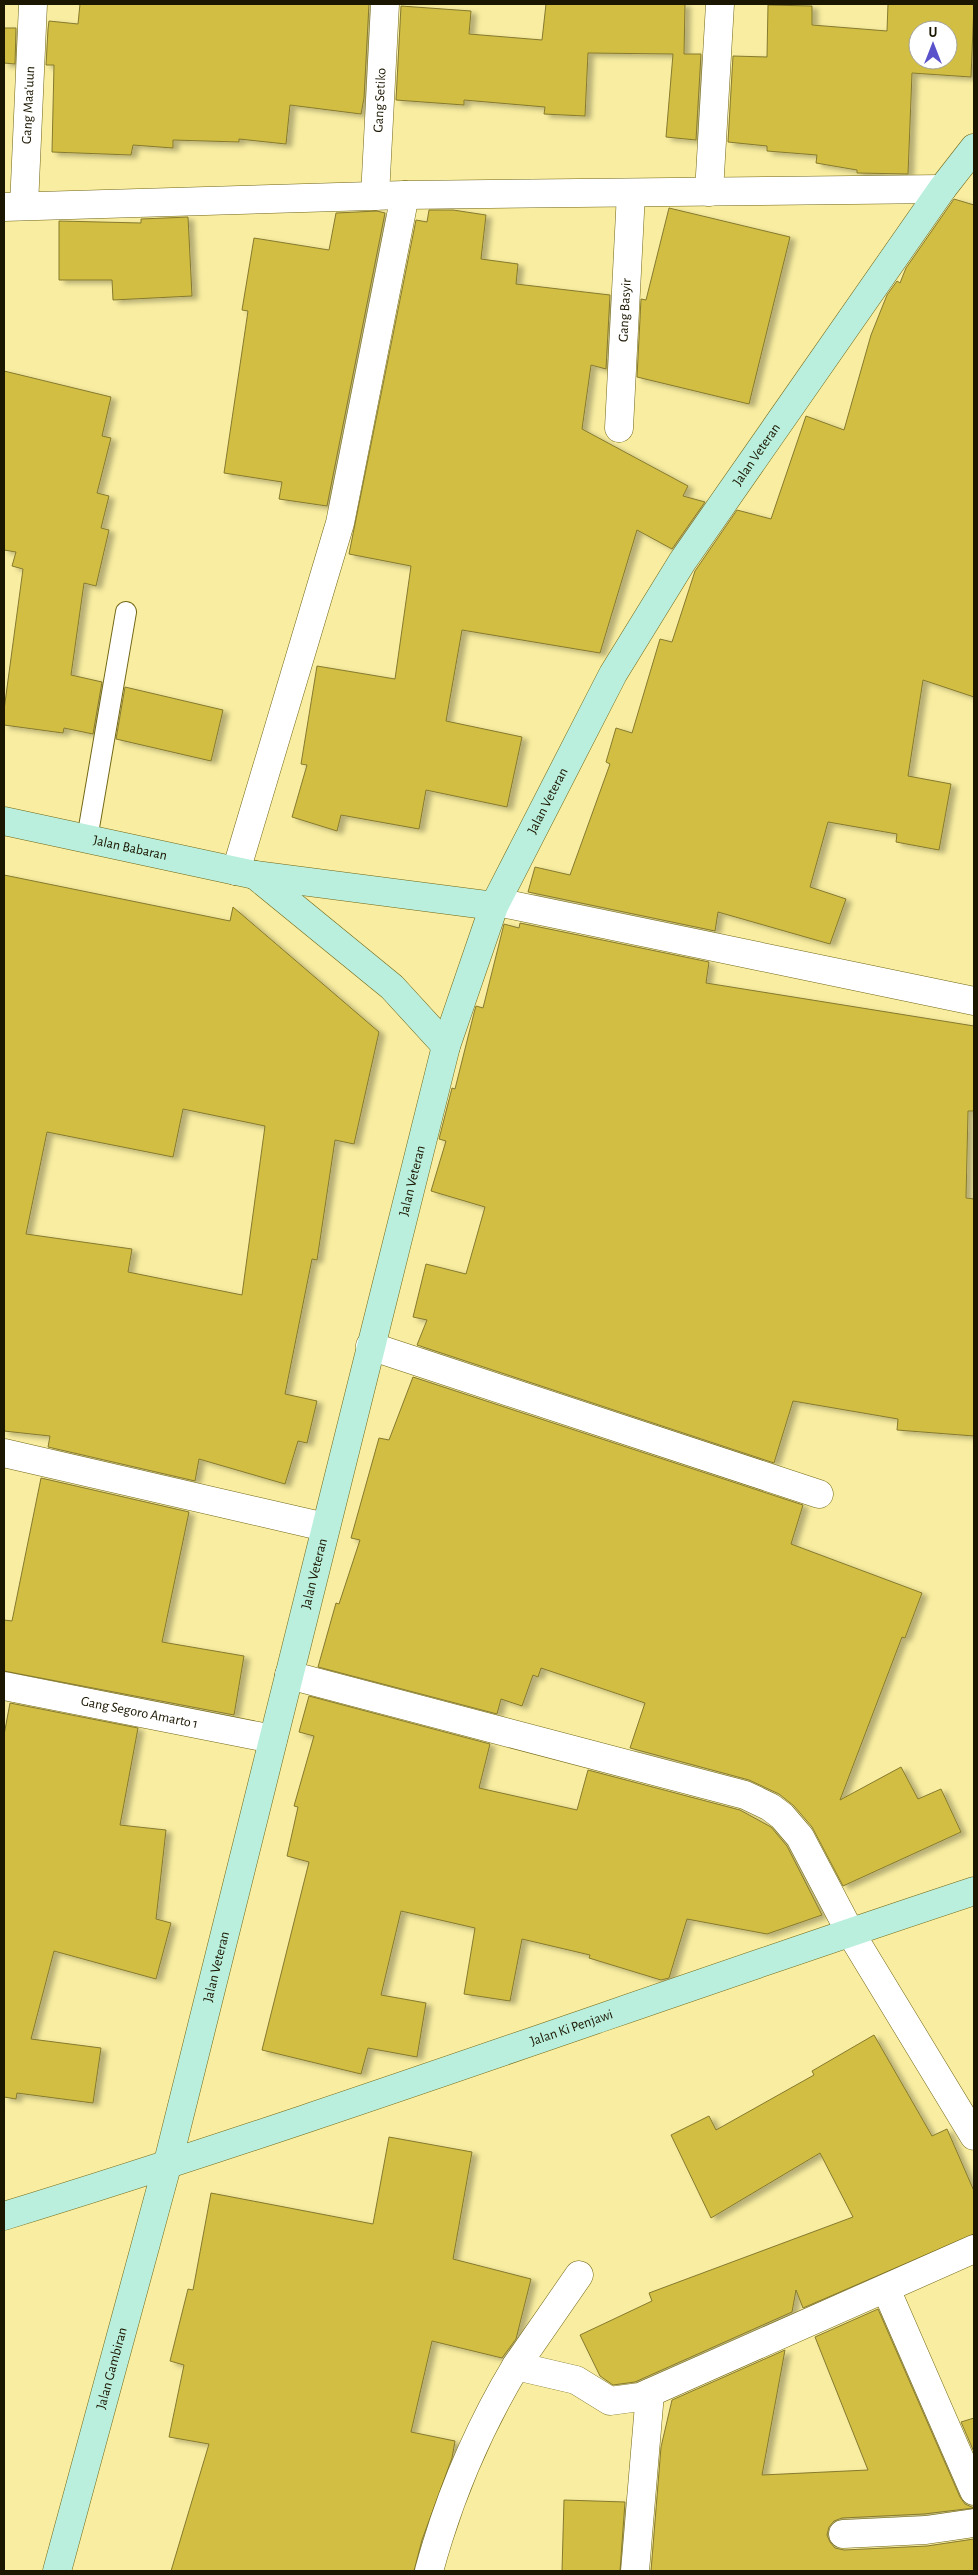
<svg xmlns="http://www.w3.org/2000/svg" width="978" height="2575" font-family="'Alegreya Sans',sans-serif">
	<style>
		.building { fill: #d1be43; stroke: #867a2e; fill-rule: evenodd; filter: url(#shadow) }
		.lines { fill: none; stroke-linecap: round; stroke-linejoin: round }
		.lane-casing { stroke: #726616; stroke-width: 22 }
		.street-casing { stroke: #726616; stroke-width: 29 }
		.secondary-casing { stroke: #726616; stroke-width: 29 }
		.lane { stroke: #fff; stroke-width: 20 }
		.street { stroke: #fff; stroke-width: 28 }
		.secondary { stroke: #b9efdc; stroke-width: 28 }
		.labels { text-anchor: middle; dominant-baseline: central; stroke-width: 4; stroke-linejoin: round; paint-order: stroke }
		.street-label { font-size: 14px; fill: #1b1600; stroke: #fff }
	</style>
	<defs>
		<filter id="shadow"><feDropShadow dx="5.5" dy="3" stdDeviation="2.5" flood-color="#0004"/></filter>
	</defs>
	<rect width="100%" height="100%" fill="#f8eda0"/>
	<g class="building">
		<path d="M80 4H369L364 98 361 114 290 105 286 144 239 139V142L173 140V148L133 145 131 155 52 152 54 65H46L48 29 49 21 78 24Z"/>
		<path d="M546 4H685L684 54H701L696 140 666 137 673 54 588 53 585 116 544 114 545 107 464 100V105L396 100 401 6 471 11 469 34 542 40Z"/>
		<path d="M888 4H974L971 77 912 73 908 174 857 173V170L816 163 817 155 767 151V146L728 142 733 56 767 57 768 5 812 6V25L887 31ZM918 30H948V60H918Z"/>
		<path d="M4 28H16L15 64 4 63Z"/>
		<path d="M954 199 974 205V697L923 680 908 776 951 784 939 850 896 842 897 834 828 822 810 887 846 899 830 944 718 912 715 931 528 892 535 867 570 875 610 764 606 762 616 728 632 733 660 639 672 642 695 571 737 510 771 519 806 416 844 430 871 335 887 295 897 281 900 283 906 268Z"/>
		<path d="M669 208 790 237 749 404 637 377 641 299 646 300Z"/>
		<path d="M429 210H453L486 215 481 259 518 264 516 284 610 295 606 369 591 365 582 429 688 486 683 496 705 502 672 549 637 530 600 653 462 630 446 721 522 737 507 807 426 790 419 829 341 815 337 831 292 817 307 765 301 764 317 666 395 679 411 566 349 554 416 220 427 222Z"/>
		<path d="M377 211 385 213 327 506 279 499 282 482 224 473 248 311 242 310 254 238 329 250 336 213Z"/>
		<path d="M188 217 192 296 113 300 112 280H59V221L141 223V219Z"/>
		<path d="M4 371 111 397 102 436 111 438 97 493 109 496 101 528 109 530 96 586 84 583 71 675 102 682 93 734 64 728 63 733 4 725V710L23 569 12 566 16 552 4 550Z"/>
		<path d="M125 687 223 710 211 761 116 739Z"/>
		<path d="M4 875 230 921 233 907 379 1032 354 1144 335 1140 317 1260 312 1259 285 1394 317 1401 307 1443 298 1441 285 1484 199 1459 195 1481 48 1447 50 1436 4 1431ZM183 1109 265 1126 242 1295 128 1272 132 1249 26 1234 47 1132 173 1157Z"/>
		<path d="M520 923 709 962 706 983 974 1026V1111H968L966 1198 974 1199V1436L897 1430 898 1419 793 1401 774 1463 417 1345 427 1320 413 1317 426 1264 466 1274 485 1207 431 1191 446 1141 439 1139 452 1088 455 1089 474 1013 476 1006 483 1008 504 924 519 928Z"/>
		<path d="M413 1377 803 1505 791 1544 922 1593 905 1638 902 1637 840 1800 901 1767 918 1799 941 1789 961 1832 843 1886 812 1827 794 1806 779 1794 749 1780 630 1748 645 1703 541 1668 538 1677 533 1675 522 1706 501 1699 497 1714 318 1667 336 1603 339 1604 360 1540 351 1538 379 1438 389 1440Z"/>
		<path d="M41 1478 189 1512 162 1642 244 1656 234 1715 4 1671V1620L12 1621Z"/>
		<path d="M309 1696 490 1744 479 1788 577 1810 588 1770 740 1810 771 1827 787 1846 822 1915 767 1934 687 1919 669 1978 661 1980 589 1958 590 1955 522 1939 510 2001 464 1994 475 1928 401 1911 381 1995 426 2003 417 2057 368 2048 361 2074 262 2050 309 1862 287 1856 298 1807 294 1806 314 1736 299 1732Z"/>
		<path d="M10 1703 138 1728 120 1825 166 1830 156 1919 171 1923 156 1979 54 1951 31 2039 101 2048 93 2103 17 2093 16 2099 4 2097V1735Z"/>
		<path d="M874 2035 932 2136 947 2129 974 2191V2234L803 2308 796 2290 792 2312 635 2382 613 2385 600 2376 580 2335 652 2301 649 2293 853 2217 820 2153 711 2218 671 2135 709 2116 716 2130 814 2075 812 2071Z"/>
		<path d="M389 2137 472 2152 453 2259 531 2279 516 2339 502 2358 432 2341 411 2432 455 2441 452 2458 422 2540 414 2571H171L209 2444 169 2437 184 2365 170 2361 188 2289 193 2290 211 2193 373 2224Z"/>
		<path d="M878 2309 960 2497 965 2504 974 2508 924 2514 842 2518 834 2521 829 2527 827 2535 830 2542 835 2548 844 2550 927 2546 974 2539V2571H651L661 2447 672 2400 785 2350 762 2475 868 2470 815 2337Z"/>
		<path d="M974 2418V2452L961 2422Z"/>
		<path d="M564 2500 625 2502 620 2571H562Z"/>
	</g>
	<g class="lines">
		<g class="lane-casing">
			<path id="lane" d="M87 839 126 612"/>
		</g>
		<g class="street-casing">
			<g id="street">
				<path d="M709 192 720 4"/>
				<path id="s1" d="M375 196 385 4"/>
				<path id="s2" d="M24 206 33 4"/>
				<path d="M4 207 405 195 942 189"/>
				<path id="s3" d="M619 428 631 193"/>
				<path d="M236 871 340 523 405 195"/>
				<path d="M497 902 974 1001"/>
				<path d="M370 1346 819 1494"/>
				<path d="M4 1453 325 1527"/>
				<path d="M289 1675 745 1795 770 1807 782 1816 800 1837 850 1932 974 2136"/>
				<path id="s4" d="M4 1686 273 1739"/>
				<path d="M886 2289 974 2491"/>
				<path d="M516 2366 579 2275"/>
				<path d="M843 2534 926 2530 974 2523"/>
				<path d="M429 2571C448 2501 478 2429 516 2366L576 2380 610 2401 640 2397 974 2249"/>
				<path d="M635 2571 650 2393"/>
			</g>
		</g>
		<g class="secondary-casing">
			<g id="secondary">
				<path id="s5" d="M4 821 255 875 494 906"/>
				<path d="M255 875 392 987 446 1046"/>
				<path id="s6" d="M4 2216C330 2116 650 1998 974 1891"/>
				<path id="s7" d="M57 2571 167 2166 446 1046 494 906 613 674 682 562 942 189 974 148"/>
			</g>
		</g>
		<use href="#lane" class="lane"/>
		<use href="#street" class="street"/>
		<use href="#secondary" class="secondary"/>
	</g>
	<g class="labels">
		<g class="street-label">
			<text stroke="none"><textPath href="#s1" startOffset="96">Gang Setiko</textPath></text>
			<text stroke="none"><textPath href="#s2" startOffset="101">Gang Maa'uun</textPath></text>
			<text stroke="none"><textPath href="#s3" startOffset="118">Gang Basyir</textPath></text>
			<text stroke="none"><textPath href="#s7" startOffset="2245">Jalan Veteran</textPath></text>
			<text stroke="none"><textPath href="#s7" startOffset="1840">Jalan Veteran</textPath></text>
			<text stroke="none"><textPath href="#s5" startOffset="129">Jalan Babaran</textPath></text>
			<text stroke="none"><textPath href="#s7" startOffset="1435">Jalan Veteran</textPath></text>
			<text stroke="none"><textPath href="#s7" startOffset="1030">Jalan Veteran</textPath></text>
			<text stroke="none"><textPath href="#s4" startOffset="138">Gang Segoro Amarto 1</textPath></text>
			<text stroke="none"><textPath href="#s7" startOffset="625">Jalan Veteran</textPath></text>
			<text stroke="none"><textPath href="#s6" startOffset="598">Jalan Ki Penjawi</textPath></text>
			<text stroke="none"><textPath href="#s7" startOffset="210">Jalan Gambiran</textPath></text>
		</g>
	</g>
	<rect width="978" height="2575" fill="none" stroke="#1b1600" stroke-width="10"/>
	<g transform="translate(933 45)"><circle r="24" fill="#ffffff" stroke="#a4a299"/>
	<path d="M0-4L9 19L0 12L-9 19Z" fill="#5a52ca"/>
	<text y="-8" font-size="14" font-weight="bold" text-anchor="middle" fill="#1b1600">U</text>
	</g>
</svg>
